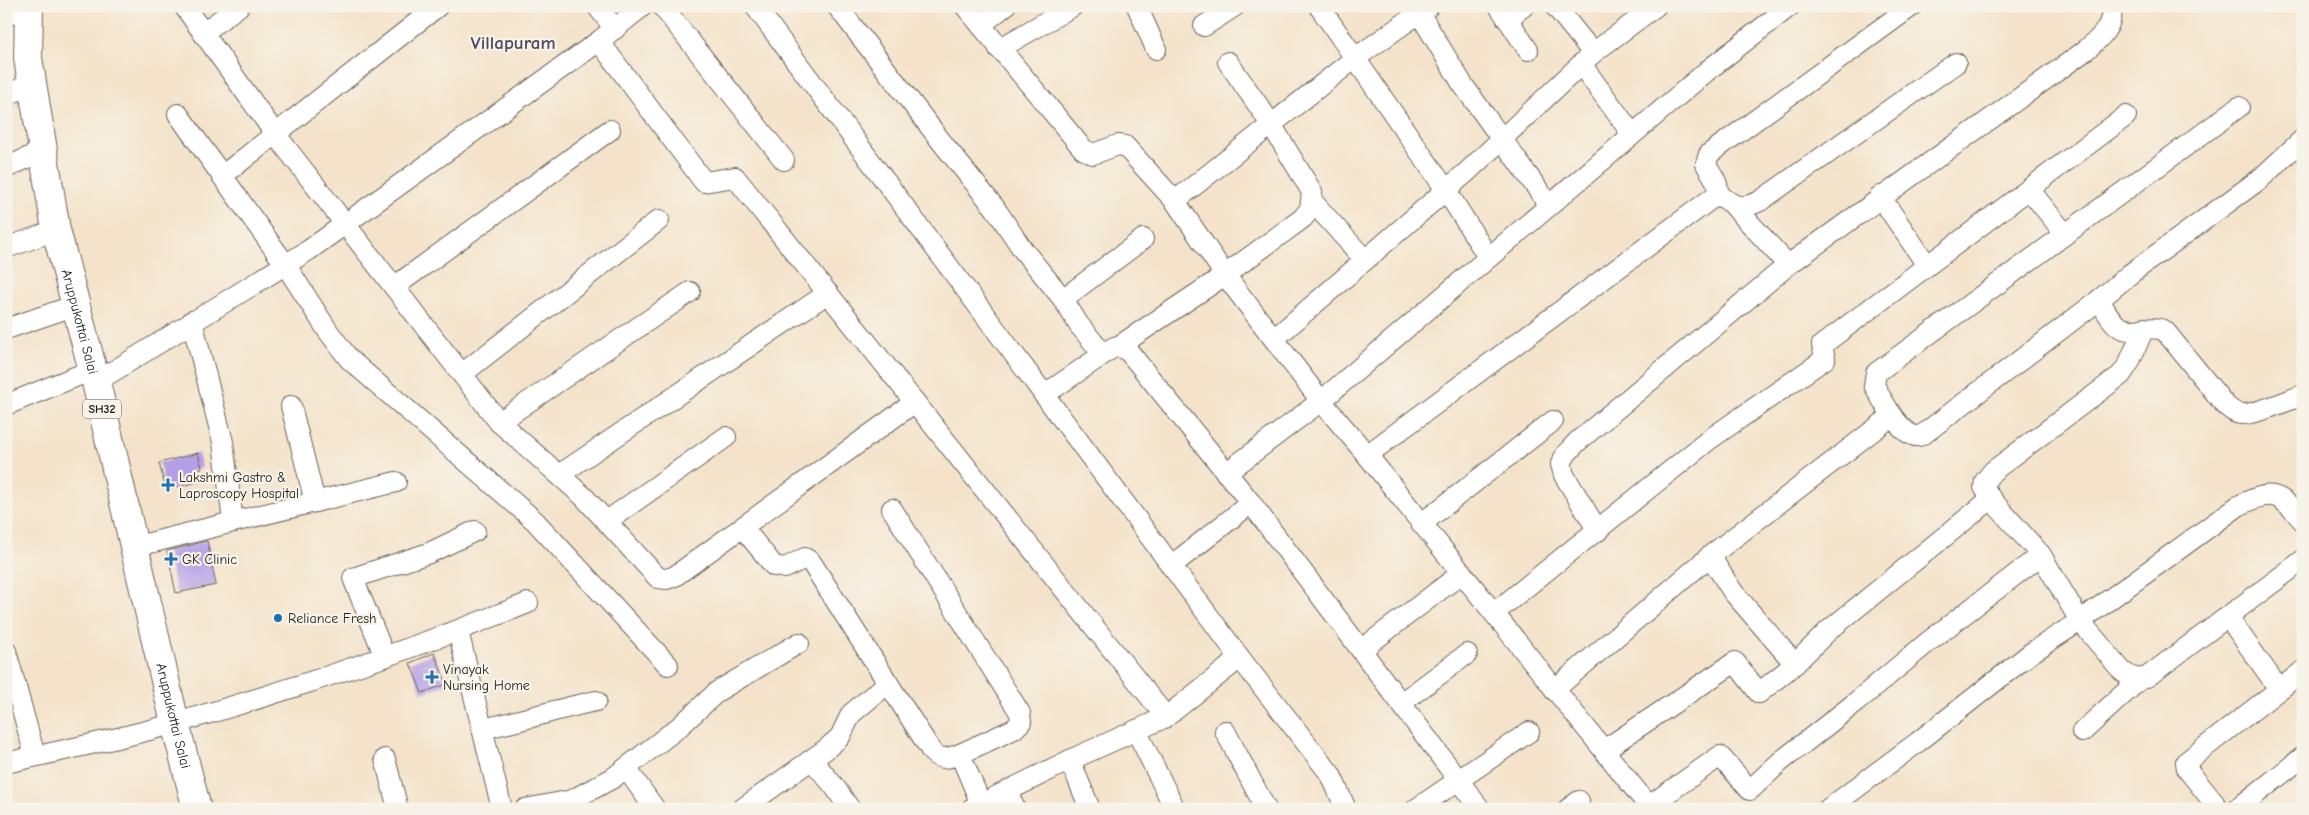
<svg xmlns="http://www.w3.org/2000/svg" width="2309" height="815" font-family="'Comic Neue',sans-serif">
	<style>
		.building { fill: #b49fe6 }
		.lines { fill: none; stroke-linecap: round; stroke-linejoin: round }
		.minor-casing { stroke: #686259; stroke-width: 22 }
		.primary-casing { stroke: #686259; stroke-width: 30 }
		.minor { stroke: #fff; stroke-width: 20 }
		.primary { stroke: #fff; stroke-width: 28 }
		.poi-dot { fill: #1f6fb2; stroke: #f7f3e8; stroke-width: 2 }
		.labels { text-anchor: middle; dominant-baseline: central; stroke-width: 4.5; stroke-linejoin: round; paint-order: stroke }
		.shield { fill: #f7f3e8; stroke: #5e5c59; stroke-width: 1 }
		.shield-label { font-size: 12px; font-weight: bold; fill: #1c1c1c }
		.street-label { font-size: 14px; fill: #1c1c1c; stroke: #f7f3e8 }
		.poi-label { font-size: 14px; fill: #1c1c1c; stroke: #f7f3e8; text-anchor: start }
		.district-label { font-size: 19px; font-weight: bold; fill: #514a63; stroke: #f7f3e8 }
	</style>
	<rect width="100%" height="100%" fill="#f7f3e8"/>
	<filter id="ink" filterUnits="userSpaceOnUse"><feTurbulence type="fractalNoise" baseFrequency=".02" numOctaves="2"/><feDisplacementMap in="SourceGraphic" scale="10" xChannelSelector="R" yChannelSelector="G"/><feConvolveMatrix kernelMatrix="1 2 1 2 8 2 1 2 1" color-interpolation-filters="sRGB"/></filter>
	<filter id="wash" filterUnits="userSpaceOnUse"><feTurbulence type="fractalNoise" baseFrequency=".0096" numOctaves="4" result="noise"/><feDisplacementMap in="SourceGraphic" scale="20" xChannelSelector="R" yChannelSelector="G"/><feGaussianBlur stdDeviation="1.12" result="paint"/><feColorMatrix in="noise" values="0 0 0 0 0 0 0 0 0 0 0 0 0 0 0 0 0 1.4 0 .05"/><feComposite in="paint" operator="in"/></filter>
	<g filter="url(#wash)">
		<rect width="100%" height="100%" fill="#f4e3ca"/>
		<g id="blocks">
			<g class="building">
				<path d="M198 453 202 468 191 471 194 483 166 490 159 463Z"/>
				<path d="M207 541 216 585 176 593 167 551Z"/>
				<path d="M434 653 447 684 422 693 410 663Z"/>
			</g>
		</g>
	</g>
	<g filter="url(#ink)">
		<use href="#blocks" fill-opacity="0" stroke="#686259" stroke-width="1"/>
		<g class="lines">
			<g class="minor-casing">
				<g id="minor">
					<path d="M184 6 276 135 499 422 584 497 658 578 667 579 675 576 915 402"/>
					<path d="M597 6 615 29"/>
					<path d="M662 6 784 160"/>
					<path d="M755 6 1240 658 1331 775 1346 809"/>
					<path d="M837 6 944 145 995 208 1023 250 1063 299 1079 325 1103 354"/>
					<path d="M965 6 1083 149 1093 154 1118 145 1125 146 1175 201 1225 275 1321 401 1367 455 1651 809"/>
					<path d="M1137 6 1156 49"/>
					<path d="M1319 6 1446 190 1488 257"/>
					<path d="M1415 6 1463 85 1549 205"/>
					<path d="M1499 6 1528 50"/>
					<path d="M1555 6 1593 53"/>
					<path d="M6 16 27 6"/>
					<path d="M1507 19 1524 6"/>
					<path d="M981 25 1005 6"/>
					<path d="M1204 26 1235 6"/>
					<path d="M203 33 239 6"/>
					<path d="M599 41 704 182 735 177 1166 717"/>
					<path d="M999 49 1073 6"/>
					<path d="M1581 64 1632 134"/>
					<path d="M6 96 33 82"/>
					<path d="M2239 107 1876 373 1874 385C1881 398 1902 439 1919 436L1925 433 2099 300 2130 274 2260 179 2303 139"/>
					<path d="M178 114 285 264 328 331 349 359 535 521 668 665"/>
					<path d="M6 168 44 150"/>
					<path d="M222 176 438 6"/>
					<path d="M2029 189 2065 234"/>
					<path d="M1717 193C1734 206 1739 211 1760 201L1956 63"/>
					<path d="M1880 196 1927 265"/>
					<path d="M1175 201 1354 59 1429 6"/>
					<path d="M1312 201 1365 260"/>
					<path d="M1734 206 1788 265"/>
					<path d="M6 248 56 230"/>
					<path d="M394 287 610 130"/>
					<path d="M1063 299 1143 239"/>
					<path d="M2099 300C2105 309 2110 320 2118 326 2132 336 2150 323 2165 331L2225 405C2230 409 2235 414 2242 414 2254 415 2289 400 2303 395"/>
					<path d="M2144 328 2129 363 2121 375 1993 471 1985 481 1984 487 1991 499 2041 555 2080 621 2238 506C2272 489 2279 492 2303 521"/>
					<path d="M6 329 76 305"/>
					<path d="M1274 339 1468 171 1593 53 1656 6"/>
					<path d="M1119 346 1225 275 1303 218 1310 209 1312 192 1271 124 1228 62"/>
					<path d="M462 374 659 220"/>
					<path d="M96 382 309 250 599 41 643 6"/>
					<path d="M1044 395 1114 347 1119 346 1129 352 1251 503 1480 809"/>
					<path d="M6 405 92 370"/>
					<path d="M291 406 315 502"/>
					<path d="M499 422 690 292"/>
					<path d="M1367 455 1715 196C1723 186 1711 174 1706 164L1709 154 1912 6"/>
					<path d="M1226 473 1321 401 1707 71 1790 6"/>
					<path d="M559 475 828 293"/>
					<path d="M892 509 1020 713 1021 722 1014 729 960 754"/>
					<path d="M607 521 726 437"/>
					<path d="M233 522 396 482"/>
					<path d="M1421 524 1553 421"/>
					<path d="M743 528 774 566 785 568 805 558 811 562 932 752C940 761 950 758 960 754L981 804"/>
					<path d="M1598 531 1564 475 1561 464 1566 454 1577 442 1788 265 2082 53C2098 40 2113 29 2112 6"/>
					<path d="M134 547 233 522 223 442 192 321"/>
					<path d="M1710 556 1733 592 1795 664 1828 631 1991 499"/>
					<path d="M1171 566 1251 503"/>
					<path d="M1494 613 1710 439 1825 359 1822 345 2126 116"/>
					<path d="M2228 617 2279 689"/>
					<path d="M458 631 502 809"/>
					<path d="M1361 650 1462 573"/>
					<path d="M6 651 35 756"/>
					<path d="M385 657 353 578 429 553 475 531"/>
					<path d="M1554 690 1710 556 1892 416"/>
					<path d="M1401 703 1467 654"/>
					<path d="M482 729C521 721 557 709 596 701"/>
					<path d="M1136 730 1175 809"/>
					<path d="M1225 731 1266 809"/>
					<path d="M2082 732 2139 680"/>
					<path d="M1604 750 1735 662 1759 693 1795 664"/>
					<path d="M385 759 398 809"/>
					<path d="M812 760 834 786 850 809"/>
					<path d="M1070 760 1090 809"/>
					<path d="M6 763C63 750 120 739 176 723 295 689 413 649 528 603"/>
					<path d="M626 768 655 809"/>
					<path d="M1007 791 1015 809"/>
					<path d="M1649 806 1720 756 1750 790 1780 762 1855 703 1928 642 2041 555"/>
					<path d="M525 809 572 800 613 778 679 727 718 691 799 643"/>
					<path d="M742 809 825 750 840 737 851 714 888 683"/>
					<path d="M971 809 1070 760 1166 717 1240 658"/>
					<path d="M1416 809 1529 732"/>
					<path d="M1568 809 1579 801"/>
					<path d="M1828 809 1918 742 2031 653 2080 621 2122 671C2131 678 2137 680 2147 677L2303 560"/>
					<path d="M2219 809 2187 769 2186 762 2303 671"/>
					<path d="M2237 809 2303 757"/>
				</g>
			</g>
			<g class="primary-casing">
				<g id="primary">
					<path id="s1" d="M29 6 28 58 56 230 96 382 175 723 197 809"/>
				</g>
			</g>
			<use href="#minor" class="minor"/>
			<use href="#primary" class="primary"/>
		</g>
	</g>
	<g class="poi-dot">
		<path d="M165.5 477.5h5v5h5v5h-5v5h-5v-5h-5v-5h5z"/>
		<path d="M168.5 551.5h5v5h5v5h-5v5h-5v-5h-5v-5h5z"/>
		<circle cx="278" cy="618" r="5"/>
		<path d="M429.5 669.5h5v5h5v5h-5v5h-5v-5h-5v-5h5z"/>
	</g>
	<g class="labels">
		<rect class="shield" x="83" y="399.5" width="38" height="19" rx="4"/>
		<g class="shield-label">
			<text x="102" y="409">SH32</text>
		</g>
		<g class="street-label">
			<text stroke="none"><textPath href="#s1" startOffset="321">Aruppukottai Salai</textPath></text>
			<text stroke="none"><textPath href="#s1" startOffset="726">Aruppukottai Salai</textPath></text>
		</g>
		<g class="poi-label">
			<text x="179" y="477">Lakshmi Gastro &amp;<tspan x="179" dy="16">Laproscopy Hospital</tspan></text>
			<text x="182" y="559">GK Clinic</text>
			<text x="288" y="618">Reliance Fresh</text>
			<text x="443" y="669">Vinayak<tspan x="443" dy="16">Nursing Home</tspan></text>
		</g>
		<g class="district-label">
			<text x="513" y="43">Villapuram</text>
		</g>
	</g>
	<rect width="2309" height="815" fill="none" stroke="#f7f3e8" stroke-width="25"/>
</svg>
